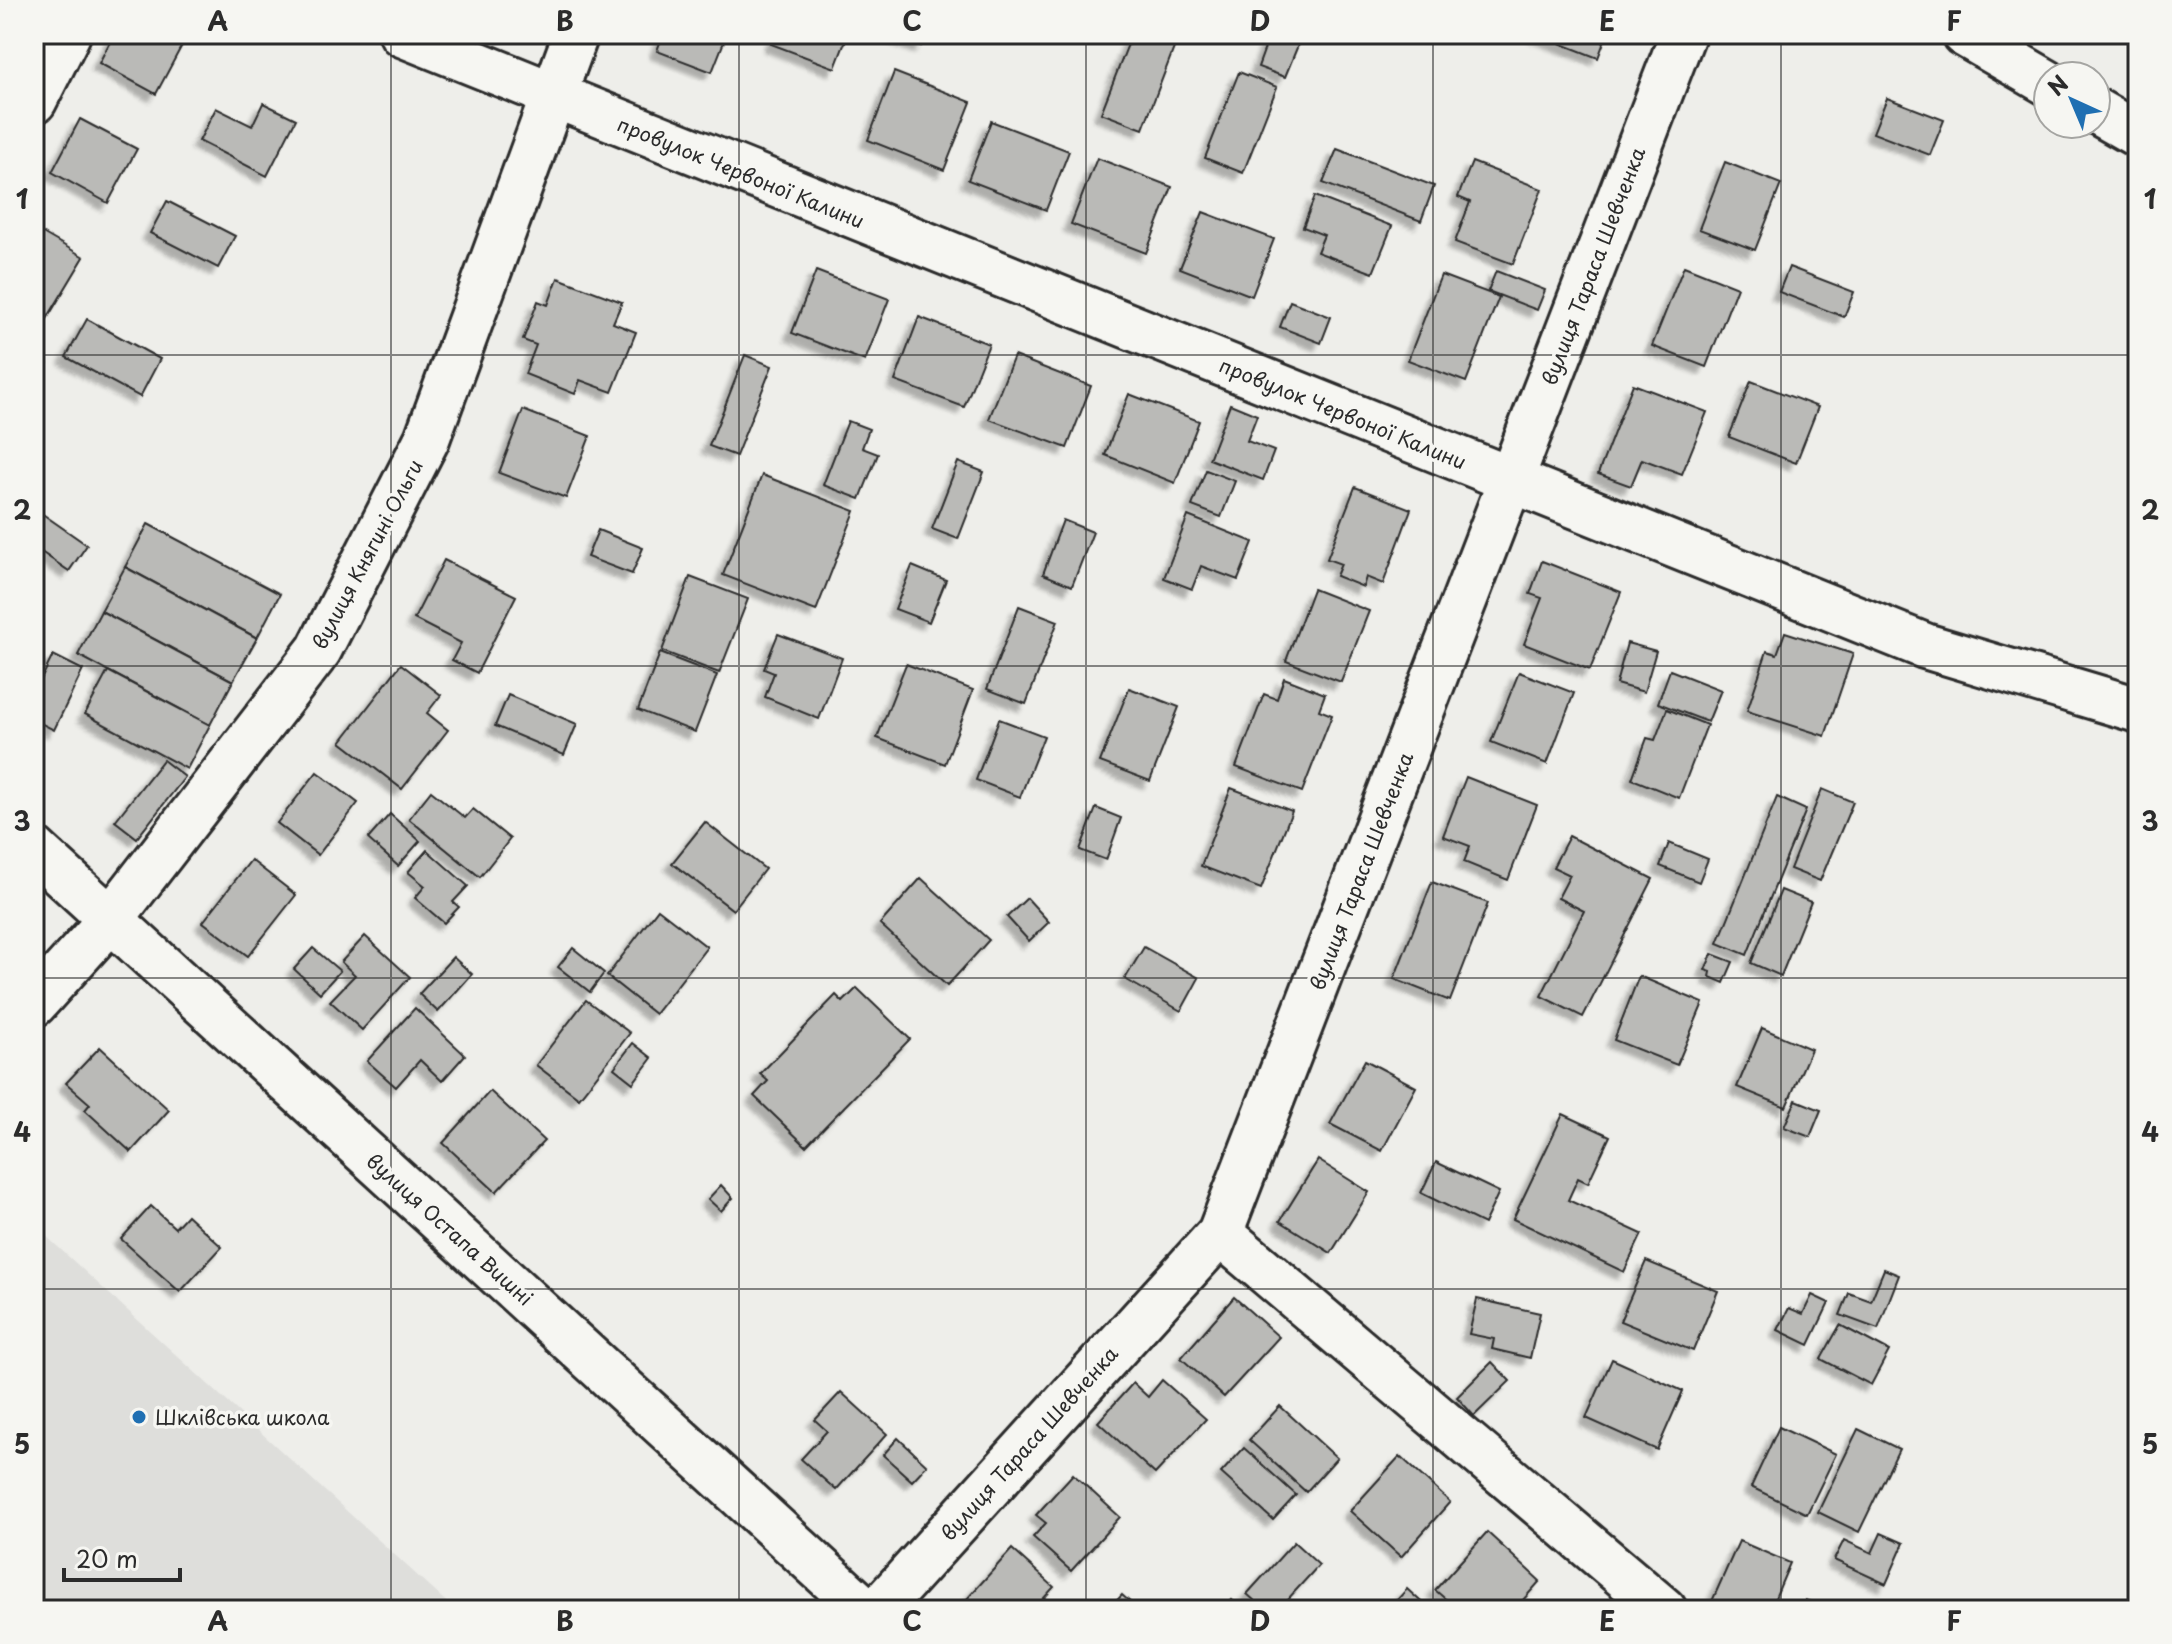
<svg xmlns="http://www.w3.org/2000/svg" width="2172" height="1644" font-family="'Playpen Sans',sans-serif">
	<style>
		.built { fill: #dededb }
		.building { fill: #babab7; stroke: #2b2b2b; stroke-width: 2; filter: url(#shadow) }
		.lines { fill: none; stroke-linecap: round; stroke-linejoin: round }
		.minor-casing { stroke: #2b2b2b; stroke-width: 50 }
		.minor { stroke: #f6f6f2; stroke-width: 44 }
		.grid { fill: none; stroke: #2b2b2b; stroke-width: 2; stroke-opacity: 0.55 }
		.poi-dot { fill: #1f6fb2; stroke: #f6f6f2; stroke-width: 3 }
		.labels { text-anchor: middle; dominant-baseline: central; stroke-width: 7; stroke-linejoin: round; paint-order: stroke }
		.street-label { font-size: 20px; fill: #2b2b2b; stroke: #f6f6f2 }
		.poi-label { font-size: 20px; fill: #2b2b2b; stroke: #f6f6f2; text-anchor: start }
		.neatline { fill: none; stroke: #2b2b2b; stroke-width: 3 }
		.grid-label { font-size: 26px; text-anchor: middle; font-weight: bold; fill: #2b2b2b }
	</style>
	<defs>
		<filter id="shadow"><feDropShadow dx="-7" dy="7" stdDeviation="2" flood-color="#0004"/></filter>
	</defs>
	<rect width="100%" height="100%" fill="#eeeeea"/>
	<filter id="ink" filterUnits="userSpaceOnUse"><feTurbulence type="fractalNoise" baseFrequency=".0125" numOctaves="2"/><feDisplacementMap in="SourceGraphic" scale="16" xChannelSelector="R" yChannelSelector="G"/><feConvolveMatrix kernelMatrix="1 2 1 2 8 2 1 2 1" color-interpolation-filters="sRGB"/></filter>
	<g filter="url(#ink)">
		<path class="built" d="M34 1225 455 1610H34Z"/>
		<g class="building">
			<path d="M114 34H188L156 94 99 63Z"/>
			<path d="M663 34H727L712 72 657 51Z"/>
			<path d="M775 34H840L847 37 835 68 771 44Z"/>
			<path d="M891 34H926L921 46Z"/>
			<path d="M1132 34H1163L1177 40 1143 129 1101 113Z"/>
			<path d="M1270 34H1290L1301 38 1285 77 1258 67Z"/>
			<path d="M1536 34H1607L1598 58Z"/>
			<path d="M894 72 971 102 944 170 868 140Z"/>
			<path d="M1239 72 1277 87 1243 173 1205 158Z"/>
			<path d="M1887 98 1944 120 1930 155 1873 133Z"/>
			<path d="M263 103 296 119 267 176 199 141 216 108 252 126Z"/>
			<path d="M80 119 137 149 108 203 52 172Z"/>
			<path d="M991 121 1069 151 1046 210 968 180Z"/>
			<path d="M1337 149 1434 186 1421 221 1323 183Z"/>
			<path d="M1097 158 1172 187 1146 253 1071 224Z"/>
			<path d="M1472 162 1542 189 1513 264 1455 242 1470 202 1458 197Z"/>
			<path d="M1725 162 1781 184 1755 250 1699 229Z"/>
			<path d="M1315 196 1392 226 1373 273 1317 252 1324 235 1303 227Z"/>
			<path d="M167 201 235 236 218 268 150 233Z"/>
			<path d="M1203 212 1274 239 1252 296 1180 268Z"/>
			<path d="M34 228 84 257 42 327 34 322Z"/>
			<path d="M1684 266 1737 287 1706 367 1652 346Z"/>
			<path d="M1789 267 1854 292 1844 317 1779 292Z"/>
			<path d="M816 271 889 299 865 361 792 333Z"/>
			<path d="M1496 271 1545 290 1537 310 1488 291Z"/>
			<path d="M1441 275 1499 297 1466 382 1408 360Z"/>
			<path d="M558 278 622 302 613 323 636 332 612 392 580 380 575 394 525 374 536 345 523 340 538 301 548 305Z"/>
			<path d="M1290 301 1331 317 1321 343 1280 327Z"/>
			<path d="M919 317 989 344 964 407 895 381Z"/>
			<path d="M87 319 160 359 140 397 66 357Z"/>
			<path d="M745 355 772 366 736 456 709 446Z"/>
			<path d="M1014 356 1091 386 1067 448 989 419Z"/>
			<path d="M34 357 47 364 34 387Z"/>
			<path d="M1751 381 1818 407 1796 463 1729 437Z"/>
			<path d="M1633 384 1707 412 1682 474 1642 459 1631 486 1598 474Z"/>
			<path d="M1129 394 1199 421 1175 483 1105 455Z"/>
			<path d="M1230 404 1257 415 1247 441 1274 451 1263 480 1209 459Z"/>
			<path d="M523 410 590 436 566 498 499 473Z"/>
			<path d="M848 421 869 429 862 448 878 454 860 499 823 485Z"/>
			<path d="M958 462 984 472 958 539 932 529Z"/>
			<path d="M1206 470 1235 481 1221 517 1192 506Z"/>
			<path d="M762 475 855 511 816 611 723 575Z"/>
			<path d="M1355 487 1411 509 1383 584 1366 577 1363 587 1336 576 1341 564 1327 559Z"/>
			<path d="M34 508 87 545 69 571 34 547Z"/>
			<path d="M1188 516 1253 542 1238 580 1201 566 1192 589 1164 578Z"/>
			<path d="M1063 520 1093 532 1072 586 1043 574Z"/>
			<path d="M148 524 280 594 257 638 125 567Z"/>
			<path d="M598 530 643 548 632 574 587 557Z"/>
			<path d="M444 560 516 596 477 673 452 660 461 643 414 619Z"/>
			<path d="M1542 561 1621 592 1590 670 1524 644 1542 598 1530 594Z"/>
			<path d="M912 566 946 580 929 622 895 609Z"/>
			<path d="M125 567 257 638 233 681 101 611Z"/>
			<path d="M690 577 748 599 719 673 662 651Z"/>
			<path d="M1313 589 1369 611 1341 682 1286 661Z"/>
			<path d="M1019 606 1058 621 1026 704 987 689Z"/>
			<path d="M101 611 233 681 210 725 78 655Z"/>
			<path d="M1785 632 1853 654 1825 736 1747 711 1767 651 1777 654Z"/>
			<path d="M778 634 842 658 819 719 765 697 774 673 764 669Z"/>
			<path d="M1627 643 1656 651 1644 692 1616 684Z"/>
			<path d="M660 653 717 675 695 732 638 710Z"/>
			<path d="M53 655 83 670 54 730 34 720V694Z"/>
			<path d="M401 664 441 695 427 713 448 730 402 789 341 742Z"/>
			<path d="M906 664 973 690 945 764 877 738Z"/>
			<path d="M1670 670 1721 690 1708 722 1658 703Z"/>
			<path d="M108 671 210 725 187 769 85 714Z"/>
			<path d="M1519 672 1574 693 1547 764 1491 742Z"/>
			<path d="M1284 678 1325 694 1319 710 1332 715 1302 792 1236 767 1264 694 1277 699Z"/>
			<path d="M1129 688 1179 707 1150 781 1100 762Z"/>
			<path d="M508 695 577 724 564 755 495 726Z"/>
			<path d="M1667 709 1707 725 1679 798 1632 779 1647 738 1655 740Z"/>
			<path d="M999 719 1044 736 1020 797 976 780Z"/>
			<path d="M163 760 185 777 137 838 115 821Z"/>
			<path d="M317 772 358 803 318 855 277 823Z"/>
			<path d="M1466 777 1537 805 1508 880 1464 862 1470 846 1443 836Z"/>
			<path d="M1231 788 1292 811 1261 889 1201 866Z"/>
			<path d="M1822 789 1853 802 1820 881 1790 869Z"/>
			<path d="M431 791 465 818 473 809 510 839 480 877 409 819Z"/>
			<path d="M1777 797 1806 810 1747 955 1718 943Z"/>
			<path d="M1096 808 1121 818 1106 860 1080 850Z"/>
			<path d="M390 814 420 841 398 866 368 839Z"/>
			<path d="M705 822 765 869 733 910 672 863Z"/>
			<path d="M1569 836 1653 879 1583 1017 1541 996 1584 911 1558 898 1570 875 1553 867Z"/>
			<path d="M1669 843 1708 859 1699 882 1660 866Z"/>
			<path d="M427 850 468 886 453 902 459 907 444 923 415 898 425 886 408 872Z"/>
			<path d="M251 860 296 895 248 956 203 922Z"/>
			<path d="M921 878 989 940 947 986 880 924Z"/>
			<path d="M1432 882 1488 903 1450 1001 1394 979Z"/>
			<path d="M1781 890 1811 902 1781 976 1751 963Z"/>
			<path d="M1027 898 1049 922 1029 941 1007 917Z"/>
			<path d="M658 909 707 947 655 1014 607 976Z"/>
			<path d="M365 936 410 977 362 1030 330 1001 355 975 341 962Z"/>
			<path d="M1144 947 1199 978 1181 1011 1125 979Z"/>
			<path d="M313 948 340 971 320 993 294 969Z"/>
			<path d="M573 948 604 973 590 992 558 967Z"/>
			<path d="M1712 954 1733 962 1724 983 1710 977 1711 972 1705 970Z"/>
			<path d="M453 957 472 974 438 1012 419 994Z"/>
			<path d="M1639 976 1703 1003 1677 1065 1614 1040Z"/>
			<path d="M857 988 910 1039 806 1146 754 1096 768 1081 760 1074 836 995 843 1002Z"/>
			<path d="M586 1000 630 1033 579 1098 536 1065Z"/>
			<path d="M415 1008 465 1055 442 1081 420 1060 396 1087 367 1061Z"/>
			<path d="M1762 1028 1811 1049 1786 1107 1737 1087Z"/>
			<path d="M633 1043 652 1058 633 1083 614 1068Z"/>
			<path d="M100 1047 169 1110 131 1152 85 1110 90 1104 66 1083Z"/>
			<path d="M1365 1060 1416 1087 1382 1151 1330 1124Z"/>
			<path d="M490 1091 544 1141 496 1192 443 1143Z"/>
			<path d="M1796 1100 1821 1110 1810 1137 1784 1127Z"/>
			<path d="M1563 1114 1610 1136 1588 1183 1578 1178 1568 1200 1642 1234 1624 1272 1513 1219Z"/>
			<path d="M1318 1160 1369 1192 1331 1253 1280 1221Z"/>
			<path d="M1436 1162 1499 1192 1484 1224 1421 1193Z"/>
			<path d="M721 1185 733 1198 721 1211 708 1199Z"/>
			<path d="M151 1206 175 1228 187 1215 222 1247 180 1292 121 1239Z"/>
			<path d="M1646 1261 1718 1291 1693 1351 1620 1321Z"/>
			<path d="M1884 1269 1899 1275 1878 1329 1840 1315 1849 1293 1871 1301Z"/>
			<path d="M1812 1295 1829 1303 1809 1345 1778 1330 1789 1308 1803 1314Z"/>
			<path d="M1234 1297 1279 1337 1224 1397 1181 1358Z"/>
			<path d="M1477 1299 1540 1313 1530 1358 1492 1349 1494 1339 1469 1334Z"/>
			<path d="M1840 1325 1889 1351 1871 1385 1821 1359Z"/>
			<path d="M1612 1359 1683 1391 1657 1450 1586 1418Z"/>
			<path d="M1492 1362 1510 1381 1474 1416 1457 1397Z"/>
			<path d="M1162 1380 1206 1419 1155 1474 1098 1422 1133 1383 1148 1397Z"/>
			<path d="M841 1392 887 1434 836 1490 801 1459 827 1431 815 1420Z"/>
			<path d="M1280 1406 1337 1458 1306 1492 1249 1440Z"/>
			<path d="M1779 1427 1836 1454 1807 1514 1751 1487Z"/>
			<path d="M1858 1429 1899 1449 1859 1532 1818 1512Z"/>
			<path d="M898 1438 927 1465 912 1481 883 1455Z"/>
			<path d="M1244 1448 1296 1495 1273 1520 1221 1473Z"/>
			<path d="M1400 1456 1450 1502 1401 1557 1350 1511Z"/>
			<path d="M1073 1474 1120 1517 1071 1571 1033 1537 1046 1523 1036 1515Z"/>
			<path d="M1487 1532 1540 1581 1514 1610H1458L1435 1590Z"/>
			<path d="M1881 1533 1904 1543 1886 1584 1834 1560 1844 1540 1872 1553Z"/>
			<path d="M1739 1541 1790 1563 1770 1610H1714L1709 1608Z"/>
			<path d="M1294 1542 1319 1565 1278 1610H1265L1247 1594Z"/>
			<path d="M1012 1549 1054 1587 1033 1610H957Z"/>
			<path d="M1407 1589 1430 1610H1388Z"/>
			<path d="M1122 1595 1139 1610H1108Z"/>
			<path d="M1232 1600 1243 1610H1223Z"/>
			<path d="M1805 1600 1828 1608 1827 1610H1801Z"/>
		</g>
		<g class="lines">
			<g class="minor-casing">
				<g id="minor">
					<path d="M402 34 1925 646 2138 710"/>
					<path d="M1964 34 2048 83"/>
					<path d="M34 101 68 34"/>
					<path d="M2096 111 2138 135"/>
					<path d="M34 849 865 1610"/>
					<path d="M34 1004 111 919 319 650 427 439 576 34"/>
					<path d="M1220 1233 1664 1610"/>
					<path d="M878 1610 1220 1233 1683 34"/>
				</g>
			</g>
			<use href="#minor" class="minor"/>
		</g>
	</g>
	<path class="grid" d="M391 34V1610M739 34V1610M1086 34V1610M1433 34V1610M1781 34V1610M34 355H2138M34 666H2138M34 978H2138M34 1289H2138"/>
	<circle class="poi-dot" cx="139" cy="1417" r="8"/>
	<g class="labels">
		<g class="street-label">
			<text transform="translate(741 172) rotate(22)">провулок Червоної Калини</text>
			<text transform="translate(1593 266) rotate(-69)">вулиця Тараса Шевченка</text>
			<text transform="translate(1343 413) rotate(22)">провулок Червоної Калини</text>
			<text transform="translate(367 554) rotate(-62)">вулиця Княгині Ольги</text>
			<text transform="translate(1361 871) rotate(-69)">вулиця Тараса Шевченка</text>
			<text transform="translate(450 1229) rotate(42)">вулиця Остапа Вишні</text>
			<text transform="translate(1029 1443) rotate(-48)">вулиця Тараса Шевченка</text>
		</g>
		<g class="poi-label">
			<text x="155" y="1417">Шклівська школа</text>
		</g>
	</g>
	<rect width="2172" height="1644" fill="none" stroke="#f6f6f2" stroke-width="88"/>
	<g transform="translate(2072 100) rotate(316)"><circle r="38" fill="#f6f6f2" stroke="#a5a5a2" stroke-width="2"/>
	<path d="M0-6L14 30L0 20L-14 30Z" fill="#1f6fb2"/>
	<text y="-12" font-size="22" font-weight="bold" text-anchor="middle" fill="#2b2b2b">N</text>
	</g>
	<path d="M64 1568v12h116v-12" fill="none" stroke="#2b2b2b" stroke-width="4"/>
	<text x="76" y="1568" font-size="24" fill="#2b2b2b" stroke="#f6f6f2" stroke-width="6" paint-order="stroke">20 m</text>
	<rect x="44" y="44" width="2084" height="1556" class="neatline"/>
	<g class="grid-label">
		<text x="218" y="31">A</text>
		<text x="565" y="31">B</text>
		<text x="912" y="31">C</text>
		<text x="1260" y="31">D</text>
		<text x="1607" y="31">E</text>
		<text x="1954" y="31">F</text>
		<text x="22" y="209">1</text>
		<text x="2150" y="209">1</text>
		<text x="22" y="520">2</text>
		<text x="2150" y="520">2</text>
		<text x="22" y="831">3</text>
		<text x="2150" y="831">3</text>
		<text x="22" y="1142">4</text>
		<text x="2150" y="1142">4</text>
		<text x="22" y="1454">5</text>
		<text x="2150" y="1454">5</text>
		<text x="218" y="1631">A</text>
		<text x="565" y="1631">B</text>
		<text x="912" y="1631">C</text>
		<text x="1260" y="1631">D</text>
		<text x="1607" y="1631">E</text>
		<text x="1954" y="1631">F</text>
	</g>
</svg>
